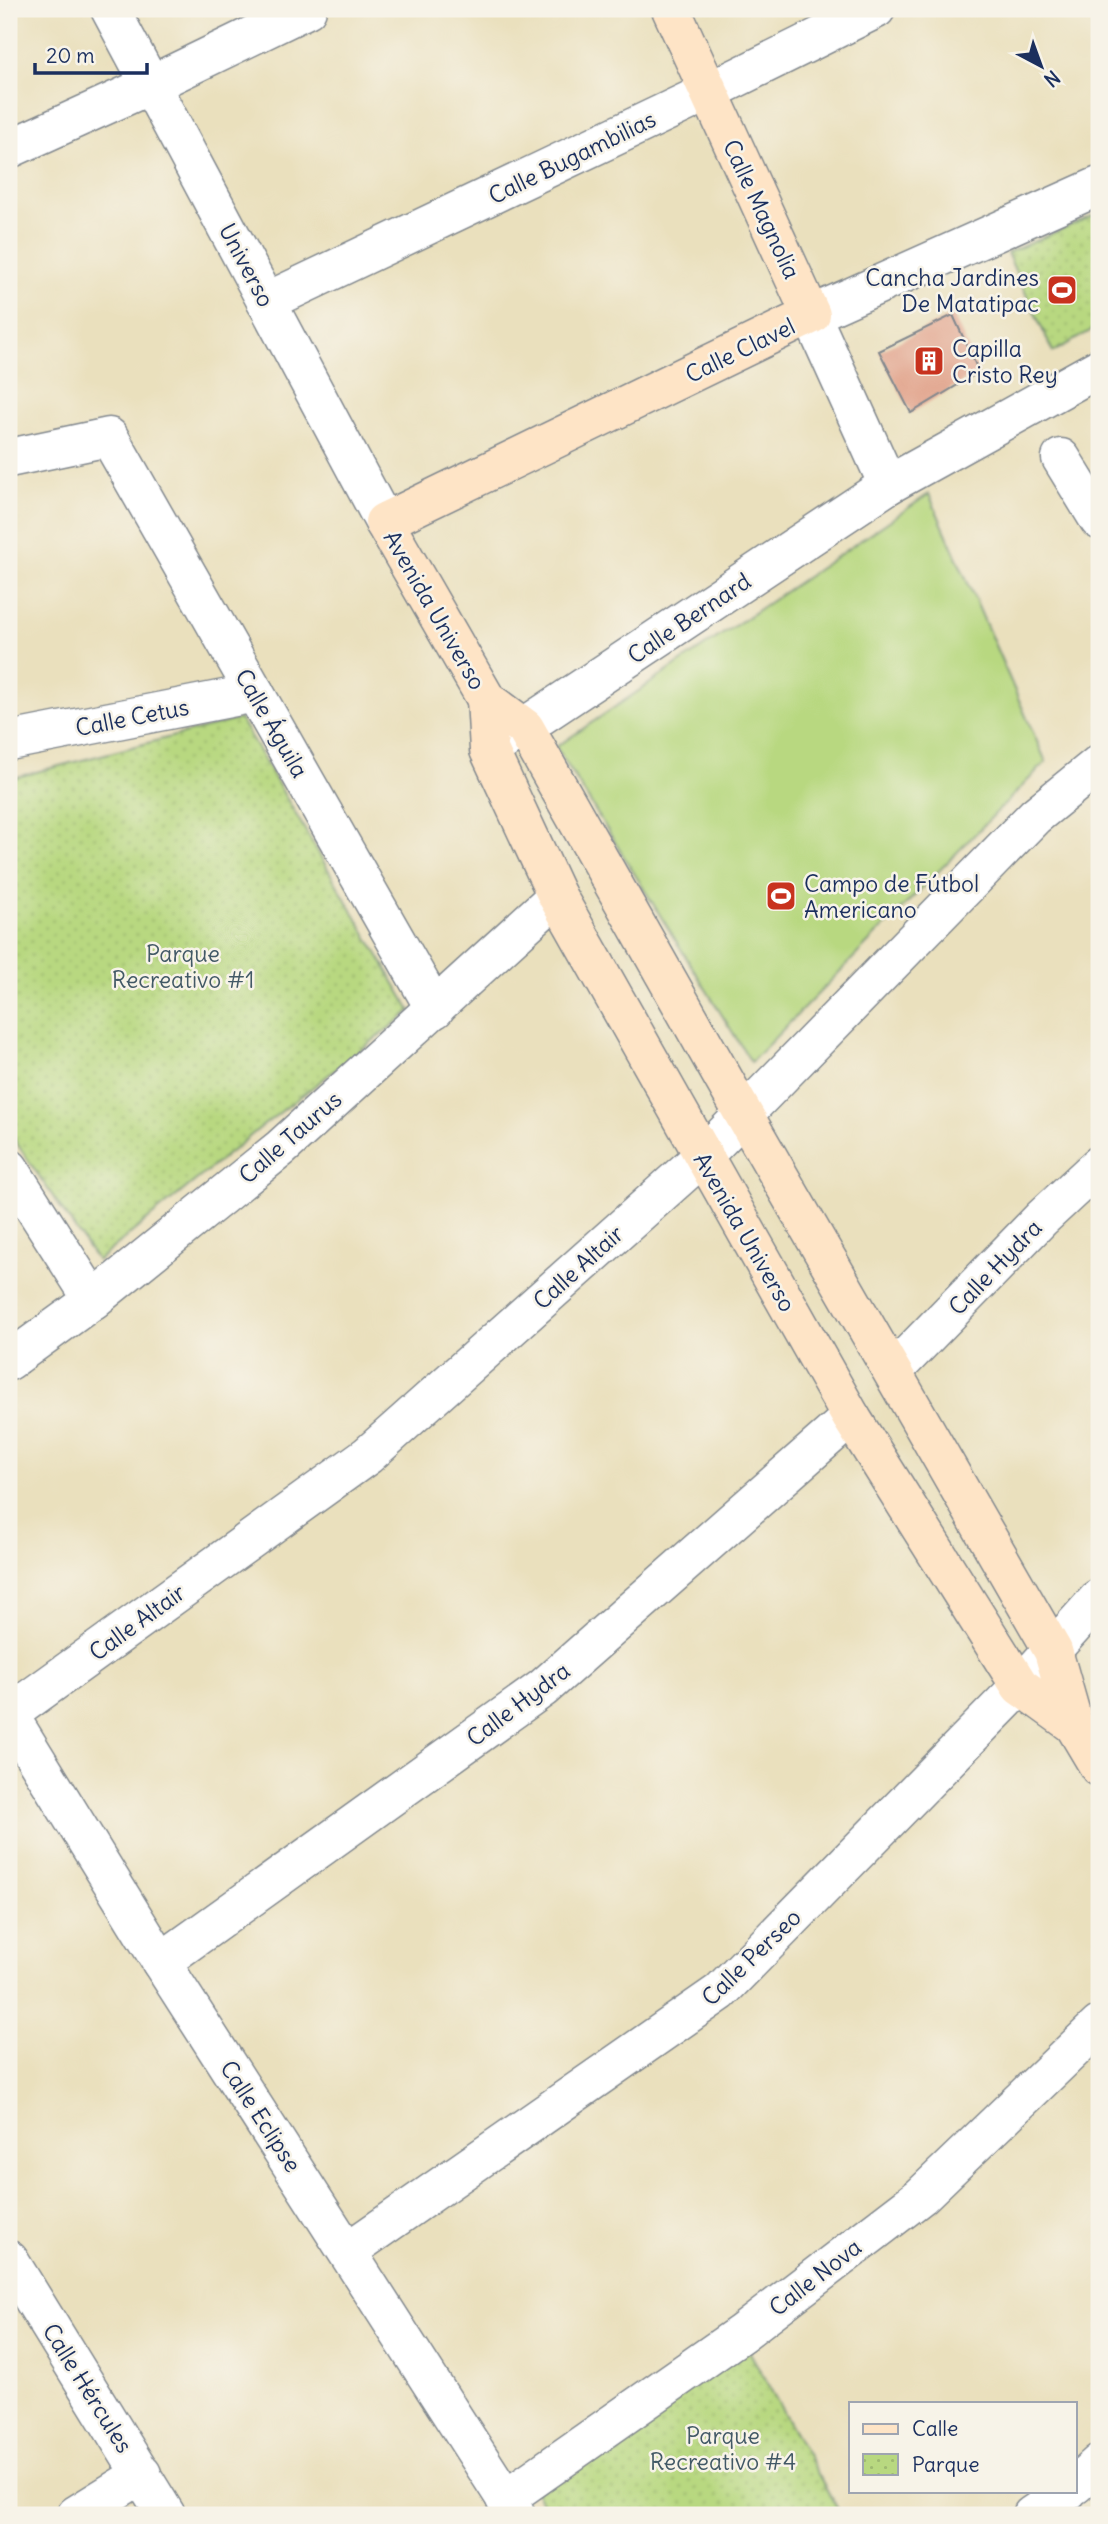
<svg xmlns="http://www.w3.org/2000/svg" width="1108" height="2524" font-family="Delius,sans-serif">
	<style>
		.green { fill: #b8d880; stroke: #6a846f; stroke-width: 2 }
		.park { fill: url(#park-dots); stroke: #6a846f; stroke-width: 2 }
		.building { fill: #e1a28a }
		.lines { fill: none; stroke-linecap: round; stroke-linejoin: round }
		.street-casing { stroke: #82888e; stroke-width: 41 }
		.secondary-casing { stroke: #82888e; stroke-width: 41 }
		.street { stroke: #fff; stroke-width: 38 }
		.secondary { stroke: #fee4c6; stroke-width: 38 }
		.labels { text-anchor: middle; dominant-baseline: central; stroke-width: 5; stroke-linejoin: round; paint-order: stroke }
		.street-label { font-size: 23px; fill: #1b2f5e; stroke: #f7f3e8 }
		.poi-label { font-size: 23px; fill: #1b2f5e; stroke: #f7f3e8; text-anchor: start }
		.park-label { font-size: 23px; fill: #425966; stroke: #f7f3e8 }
	</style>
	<defs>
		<pattern id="park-dots" width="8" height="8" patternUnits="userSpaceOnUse" patternTransform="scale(1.75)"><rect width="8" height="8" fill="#b8d880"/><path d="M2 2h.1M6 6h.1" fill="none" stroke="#9eba71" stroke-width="1.8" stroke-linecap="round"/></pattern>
	</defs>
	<rect width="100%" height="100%" fill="#f7f3e8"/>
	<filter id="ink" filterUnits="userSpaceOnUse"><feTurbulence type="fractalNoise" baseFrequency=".0143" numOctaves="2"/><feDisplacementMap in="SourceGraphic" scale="14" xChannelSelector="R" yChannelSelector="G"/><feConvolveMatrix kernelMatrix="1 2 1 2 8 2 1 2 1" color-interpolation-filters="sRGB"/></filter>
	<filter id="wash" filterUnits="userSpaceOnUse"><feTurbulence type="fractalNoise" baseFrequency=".00686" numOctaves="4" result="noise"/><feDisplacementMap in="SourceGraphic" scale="28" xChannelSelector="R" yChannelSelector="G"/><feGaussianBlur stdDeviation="1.57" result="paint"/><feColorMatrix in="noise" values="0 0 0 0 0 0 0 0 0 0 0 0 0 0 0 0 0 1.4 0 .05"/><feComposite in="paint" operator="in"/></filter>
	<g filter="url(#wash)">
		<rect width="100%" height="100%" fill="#eae0bd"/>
		<path class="green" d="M929 494 1046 762 751 1062 556 747Z"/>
		<g class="park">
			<path d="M1099 213V326L1053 352 1007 253Z"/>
			<path d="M240 719 411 1011 260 1128 97 1261 9 1132V779Z"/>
			<path d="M748 2349 841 2515H550L535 2492Z"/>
		</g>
		<g id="blocks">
			<path class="building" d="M953 315 979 372 911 413 879 351Z"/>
		</g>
	</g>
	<g filter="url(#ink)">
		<use href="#blocks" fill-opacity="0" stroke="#82888e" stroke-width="2"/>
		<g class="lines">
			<g class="street-casing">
				<g id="street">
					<path d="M110 9 384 522"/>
					<path d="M9 149 150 85 307 9"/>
					<path d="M266 302 708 92 876 9"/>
					<path d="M9 458 109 437 435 1009"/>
					<path d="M1061 458 1099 520"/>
					<path d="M888 485 811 315 1099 186"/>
					<path d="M9 741 255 693"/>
					<path d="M497 745 888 485 1099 368"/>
					<path d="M9 1168 93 1300"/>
					<path d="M9 1361 93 1300 281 1148 557 896"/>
					<path d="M893 1371 1042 1218 1099 1165"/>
					<path d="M9 1714 368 1455 702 1157 1035 816 1099 764"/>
					<path d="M9 1715 161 1962 516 2515"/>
					<path d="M161 1962 543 1688 851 1417"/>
					<path d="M348 2251 720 1992 1020 1686 1099 1598"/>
					<path d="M9 2260 166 2515"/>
					<path d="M1075 2485 1099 2463"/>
					<path d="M505 2499 742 2333 921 2196 1099 2025"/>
					<path d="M76 2515 142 2474"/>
					<path d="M1032 2515 1068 2491"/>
				</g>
			</g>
			<g class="secondary-casing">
				<g id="secondary">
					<path d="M671 9 811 315 384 522 486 699 525 728 744 1115 1053 1651 1074 1725 1099 1767"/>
					<path d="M486 699 489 750 557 896 851 1417 1020 1686 1074 1725"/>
				</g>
			</g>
			<use href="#street" class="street"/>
			<use href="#secondary" class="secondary"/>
		</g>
	</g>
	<defs>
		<g id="stadium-square" transform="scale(1.575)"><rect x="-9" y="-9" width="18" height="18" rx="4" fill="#c8321e" stroke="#f7f3e8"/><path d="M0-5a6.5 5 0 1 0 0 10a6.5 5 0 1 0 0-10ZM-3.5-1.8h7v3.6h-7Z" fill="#fff"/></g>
		<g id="building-square" transform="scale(1.575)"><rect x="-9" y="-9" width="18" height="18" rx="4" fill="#c8321e" stroke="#f7f3e8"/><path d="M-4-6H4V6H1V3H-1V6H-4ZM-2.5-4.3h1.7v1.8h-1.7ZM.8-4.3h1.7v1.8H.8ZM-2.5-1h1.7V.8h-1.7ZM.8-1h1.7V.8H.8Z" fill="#fff"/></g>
	</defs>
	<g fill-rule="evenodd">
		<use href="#stadium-square" x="1062" y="290"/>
		<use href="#building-square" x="929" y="361"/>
		<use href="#stadium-square" x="781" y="896"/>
	</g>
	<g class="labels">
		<g class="street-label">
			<text transform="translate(572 157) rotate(-26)">Calle Bugambilias</text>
			<text transform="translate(762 209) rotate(65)">Calle Magnolia</text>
			<text transform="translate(247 265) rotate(62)">Universo</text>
			<text transform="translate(740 350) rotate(-26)">Calle Clavel</text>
			<text transform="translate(435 610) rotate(60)">Avenida Universo</text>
			<text transform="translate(689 618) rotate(-34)">Calle Bernard</text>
			<text transform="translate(132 717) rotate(-11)">Calle Cetus</text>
			<text transform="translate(272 723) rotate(60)">Calle Águila</text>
			<text transform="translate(290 1137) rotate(-41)">Calle Taurus</text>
			<text transform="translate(745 1232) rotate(60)">Avenida Universo</text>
			<text transform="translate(578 1267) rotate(-42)">Calle Altair</text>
			<text transform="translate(995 1267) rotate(-46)">Calle Hydra</text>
			<text transform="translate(137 1622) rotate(-36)">Calle Altair</text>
			<text transform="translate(518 1704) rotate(-37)">Calle Hydra</text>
			<text transform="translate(751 1957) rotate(-44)">Calle Perseo</text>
			<text transform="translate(261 2116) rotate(57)">Calle Eclipse</text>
			<text transform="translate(815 2277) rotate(-38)">Calle Nova</text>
			<text transform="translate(88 2388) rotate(58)">Calle Hércules</text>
		</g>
		<g class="poi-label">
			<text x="1039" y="277" text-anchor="end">Cancha Jardines<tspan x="1039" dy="26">De Matatipac</tspan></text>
			<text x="952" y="348">Capilla<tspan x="952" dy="26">Cristo Rey</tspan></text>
			<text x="804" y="883">Campo de Fútbol<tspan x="804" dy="26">Americano</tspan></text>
		</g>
		<g class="park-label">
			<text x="183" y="953">Parque<tspan x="183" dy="26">Recreativo #1</tspan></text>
			<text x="723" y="2435">Parque<tspan x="723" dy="26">Recreativo #4</tspan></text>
		</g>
	</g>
	<rect width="1108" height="2524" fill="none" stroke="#f7f3e8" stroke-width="35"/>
	<rect x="849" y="2402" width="228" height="91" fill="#f7f3e8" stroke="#9fa5b1" stroke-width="2"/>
	<rect x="863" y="2424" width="35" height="10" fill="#fee4c6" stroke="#9fa5b1" stroke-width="2"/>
	<text x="912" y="2436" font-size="21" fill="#1b2f5e">Calle</text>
	<rect x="863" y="2454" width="35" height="21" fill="url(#park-dots)" stroke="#9fa5b1" stroke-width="2"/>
	<text x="912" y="2472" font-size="21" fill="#1b2f5e">Parque</text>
	<g transform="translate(1041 66) rotate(139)" stroke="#f7f3e8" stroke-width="5" paint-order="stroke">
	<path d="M0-5L12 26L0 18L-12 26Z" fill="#1b2f5e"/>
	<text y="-10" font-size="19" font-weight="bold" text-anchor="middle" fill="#1b2f5e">N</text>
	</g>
	<path d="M35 63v10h112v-10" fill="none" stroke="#1b2f5e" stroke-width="3.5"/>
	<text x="46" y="63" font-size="21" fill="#1b2f5e" stroke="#f7f3e8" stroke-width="5" paint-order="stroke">20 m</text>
</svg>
